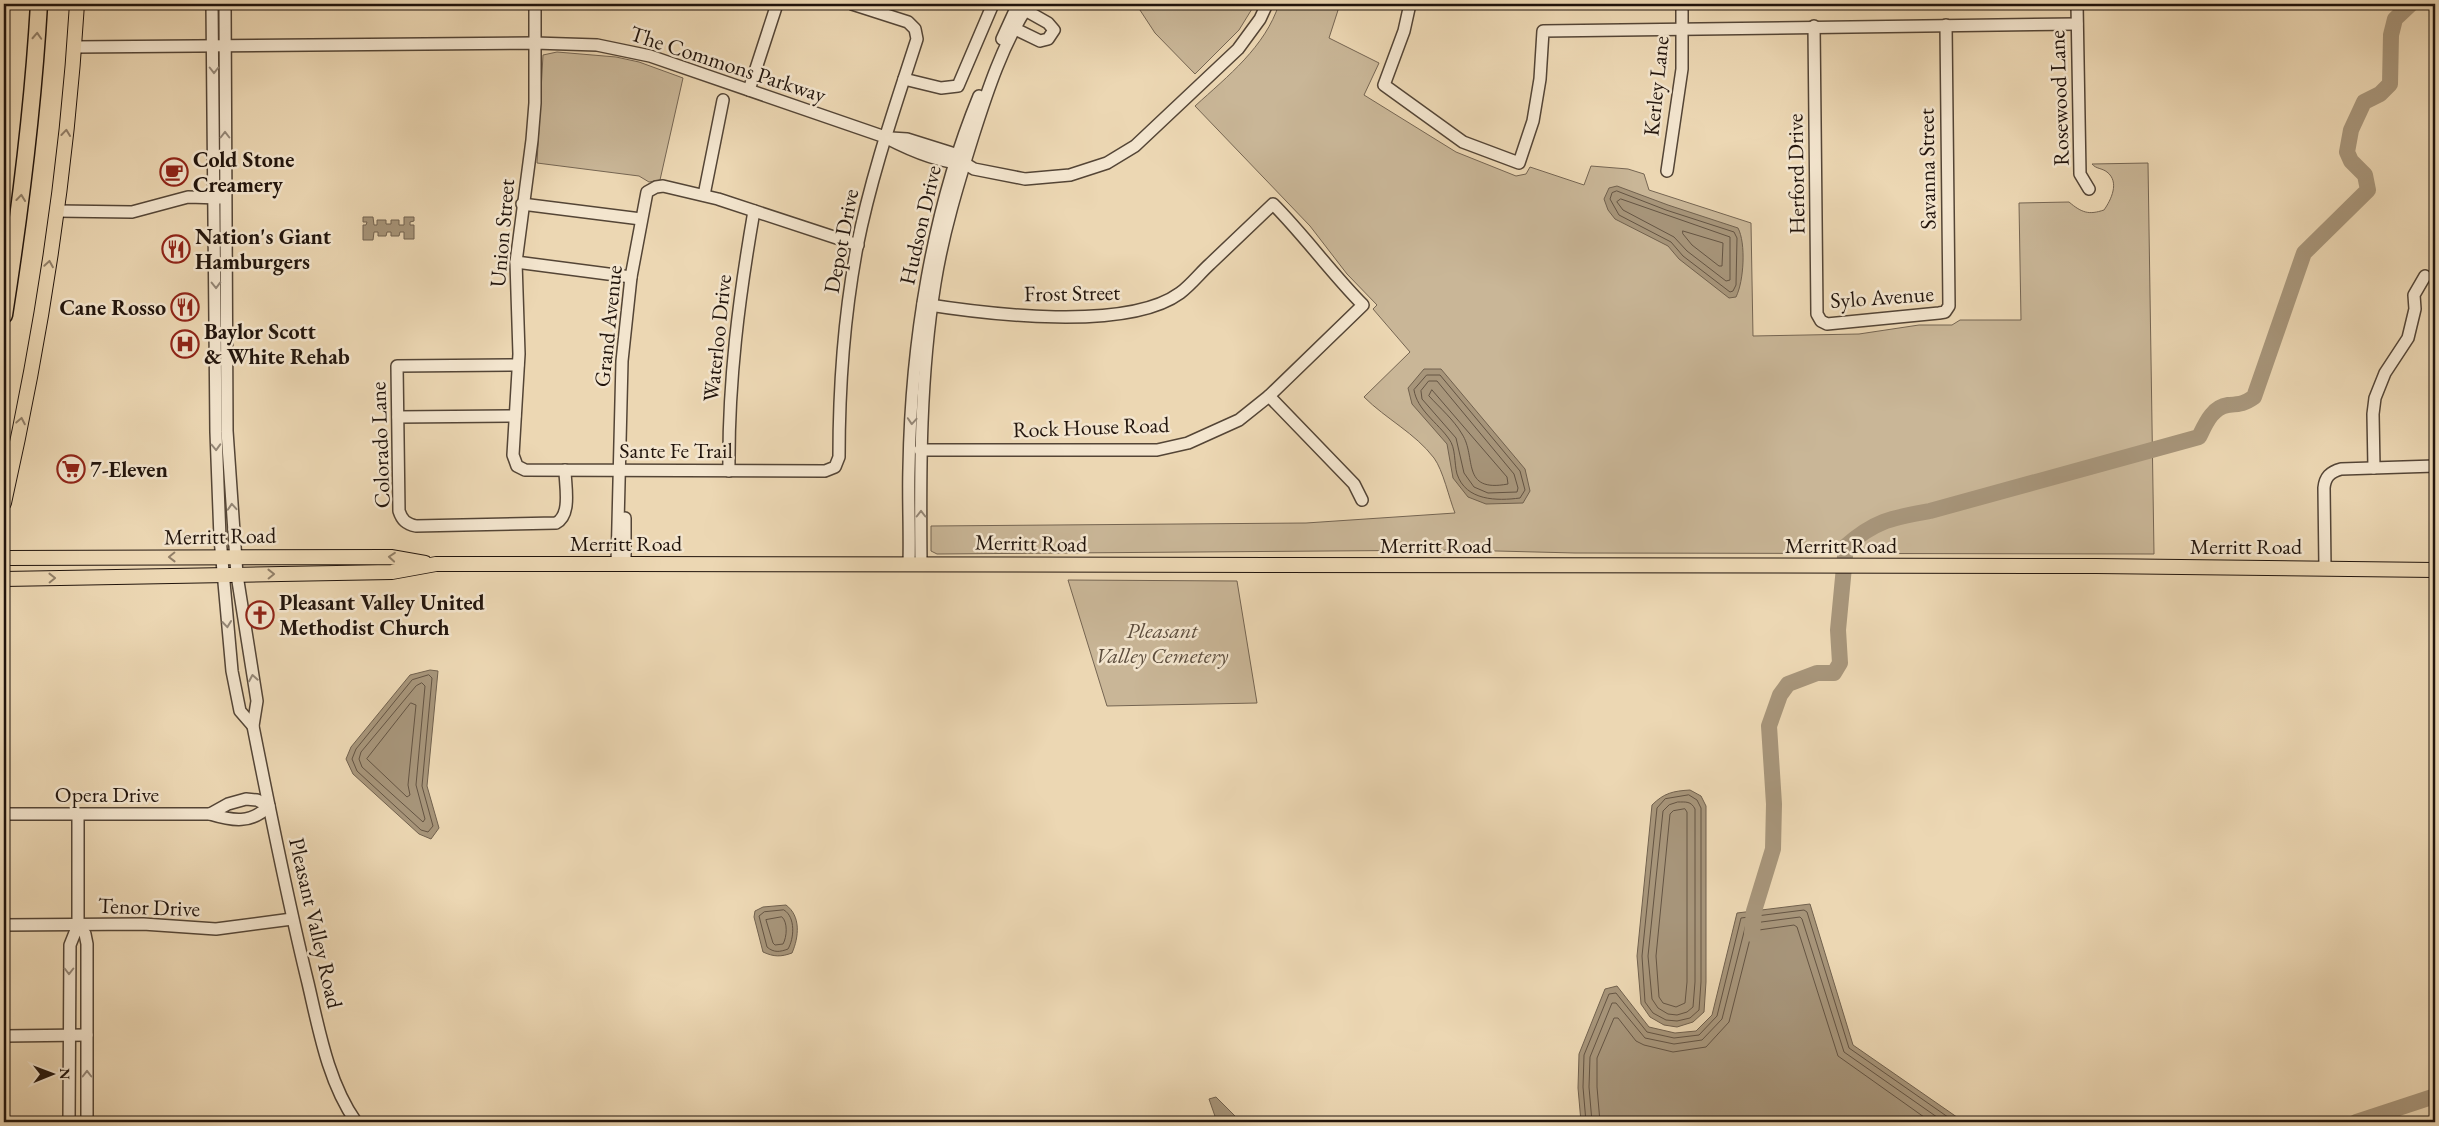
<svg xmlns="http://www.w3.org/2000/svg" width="2439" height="1126" font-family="'EB Garamond',serif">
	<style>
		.green { fill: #c9b697; stroke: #756552 }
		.water { fill: #a7957a; stroke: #71614e }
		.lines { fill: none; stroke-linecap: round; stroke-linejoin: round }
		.shore { stroke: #645443; stroke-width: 1 }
		.river { stroke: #a7957a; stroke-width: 16 }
		.minor-casing { stroke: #544536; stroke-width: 14 }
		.major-casing { stroke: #21140c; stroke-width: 16 }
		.highway-casing { stroke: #21140c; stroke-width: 19 }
		.minor { stroke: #f3e5ce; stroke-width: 11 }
		.major { stroke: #ecd7b3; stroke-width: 14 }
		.highway { stroke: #ecd7b3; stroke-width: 16 }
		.oneway { stroke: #917f68 }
		.oneway2 { stroke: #948777 }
		.labels { text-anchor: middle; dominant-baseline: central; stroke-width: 5; stroke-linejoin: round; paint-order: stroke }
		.street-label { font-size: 22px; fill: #21140c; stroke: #f3e5ce }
		.poi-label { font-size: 22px; font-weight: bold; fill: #21140c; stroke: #f3e5ce; text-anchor: start }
		.park-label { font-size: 22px; font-style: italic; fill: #5c4d3d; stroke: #f3e5ce }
	</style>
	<rect width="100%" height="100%" fill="#ecd7b3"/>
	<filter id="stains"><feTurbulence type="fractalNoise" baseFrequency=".004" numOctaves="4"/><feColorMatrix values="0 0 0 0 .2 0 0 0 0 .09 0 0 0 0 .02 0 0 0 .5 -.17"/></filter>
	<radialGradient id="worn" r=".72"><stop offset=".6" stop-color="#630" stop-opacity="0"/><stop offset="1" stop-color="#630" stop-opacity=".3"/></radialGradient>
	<g class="green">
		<path d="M1136 4H1255L1239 30 1195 74 1155 33Z"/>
		<path d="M1279 4H1340L1329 38 1379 63 1364 95 1456 152 1516 176 1526 174 1530 167 1584 185 1591 166 1628 169 1644 174 1649 190 1751 223 1753 336 1859 334 1919 325H1952L1960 320H2021L2019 203 2069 202C2082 213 2089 215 2104 210 2111 200 2120 182 2107 172 2102 168 2096 169 2092 164L2148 163 2154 554 1575 553 1457 550 937 554 931 551V526L1306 523 1455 513C1449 498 1443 470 1434 458 1415 433 1386 419 1364 397L1410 352 1373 309 1377 305 1347 274 1310 226 1195 106C1228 76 1265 47 1279 4Z"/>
		<path d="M557 52 616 57 639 62 683 78 660 180 649 182 639 176 537 163 543 55Z"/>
		<path d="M1068 580 1237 581 1257 703 1107 706Z"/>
	</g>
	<g class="water">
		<path d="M1617 186 1668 205 1738 228C1746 243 1744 281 1736 297L1729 298 1679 259 1668 246 1615 219 1608 210 1604 199 1609 188Z"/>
		<path d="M363 217H373L374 225H377V220H386V224H391V220H399V225H404V217H414V221L410 222V225H414V239H404V232H400L399 236H391V232H387L386 236H378V232H374L373 240H363V225H366L367 222H363Z"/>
		<path d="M1424 369H1441L1525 469 1530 491 1523 503 1486 504 1468 497 1453 478 1447 444 1412 404 1408 388Z"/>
		<path d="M430 670 438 671 427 786 439 828 431 839 419 834 353 774 346 759 351 747 410 675Z"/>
		<path d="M1690 790 1701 796 1706 806V982L1704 1012 1693 1022 1677 1027 1664 1025 1650 1017 1641 1004 1637 956 1652 805C1664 793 1673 791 1690 790Z"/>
		<path d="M1810 904 1853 1045 1964 1122H1581L1578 1088 1579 1054 1605 989 1617 986 1649 1027 1675 1033 1696 1031 1712 1015 1737 913Z"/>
		<path d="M786 905C801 916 799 937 792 953 781 957 774 957 763 952L754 917 755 911 763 907Z"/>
		<path d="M1216 1097 1241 1122H1217L1209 1099Z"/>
	</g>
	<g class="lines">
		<g class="shore">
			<path d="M1617 191 1666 210 1734 232 1737 238 1736 285 1733 291 1730 292 1683 256 1671 242 1619 215 1610 199 1612 193Z"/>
			<path d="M1621 199 1730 237V280L1726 281 1687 251 1674 237 1623 210 1617 202Z"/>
			<path d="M1683 231 1723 243 1722 266H1719L1692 245 1683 234Z"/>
			<path d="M1427 375H1440L1520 471 1525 490 1520 498C1497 501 1466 501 1457 474 1454 463 1456 448 1449 439 1438 423 1417 410 1414 390Z"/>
			<path d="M1429 381H1437L1514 474 1518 488 1517 492 1488 493 1474 487 1464 473 1456 438 1422 399 1421 391Z"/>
			<path d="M1432 390 1507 477 1508 484C1460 493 1477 457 1462 434 1454 420 1440 408 1429 396Z"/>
			<path d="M429 675 432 678 422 786 433 826 428 832 421 830 357 771 352 759 356 749 412 680Z"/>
			<path d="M422 683 425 686 416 785 425 819 423 822 362 767 359 759 361 752 416 686Z"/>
			<path d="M411 703 416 705 408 785 410 795 407 797 367 759Z"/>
			<path d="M1689 795 1697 800 1701 808V982L1699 1010 1690 1018 1677 1021 1666 1020 1653 1013 1645 1002 1642 956 1657 808 1665 799Z"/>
			<path d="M1678 802C1686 802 1691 801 1695 809V982L1693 1007 1687 1012 1677 1015 1668 1014 1658 1008 1652 999 1648 956 1663 811 1669 805Z"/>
			<path d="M1685 809 1687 812V982L1685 1003 1676 1007 1663 1003 1659 997 1656 956 1670 814 1673 811Z"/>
			<path d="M784 910C796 917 794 939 788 949 780 952 774 953 767 947L759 916 764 912Z"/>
			<path d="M782 917C788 922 787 937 783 944L775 945 773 943 766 920Z"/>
			<path d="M1586 1122 1583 1087 1584 1055 1609 994 1616 993 1647 1032 1674 1038 1699 1035 1717 1016 1741 918 1804 910 1807 912 1849 1048 1955 1122"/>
			<path d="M1592 1122 1589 1087 1590 1057 1612 1003H1616L1645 1038 1674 1044 1702 1040 1722 1019 1746 924 1800 917 1802 919 1844 1052 1944 1122"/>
			<path d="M1600 1122 1597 1087V1058L1614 1018H1618L1636 1041 1644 1045 1673 1052 1706 1047 1729 1022 1752 931 1794 925 1797 927 1838 1056 1931 1122"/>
		</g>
		<g class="river">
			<path d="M1752 934 1754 911 1773 849 1774 804 1769 726 1780 695 1788 684 1817 673H1834L1840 663 1838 630 1846 546C1876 520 1892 518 1930 511L2199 437C2205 425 2212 407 2228 405 2240 404 2244 404 2254 397L2304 253 2368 190 2365 175 2351 161 2347 152 2351 130 2364 102 2380 94 2390 84 2391 35 2395 19 2411 4"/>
			<path d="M2356 1122 2435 1096"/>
		</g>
		<g class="minor-casing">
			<g id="minor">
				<path d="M212 4 216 432 220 538 232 671 240 711 253 726"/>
				<path d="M225 4 227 431 237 575 257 701 253 726C270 812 287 898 308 983 319 1030 328 1082 356 1122"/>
				<path d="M535 4V103L532 140 516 262 519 354 513 455 517 466 525 470 825 471 835 467 839 457C839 387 844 316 857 247 871 176 895 107 917 39L915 29 908 22 852 4"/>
				<path d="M1410 4 1404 31 1384 85 1463 142 1519 163 1533 121 1540 79 1543 31 2077 24"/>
				<path d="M2077 4 2080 174 2089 189"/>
				<path d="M1009 26 1040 41 1048 39 1054 30 1048 23 1018 6"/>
				<path d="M1814 26 1817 314 1821 321 1827 324 1939 313 1945 312 1949 306 1946 25"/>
				<path d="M1002 39 1018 4"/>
				<path d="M75 47 535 43 597 45 650 56 885 137C908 149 938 163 964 163"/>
				<path d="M904 79 941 88 958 86 993 4"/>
				<path d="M749 90 777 4"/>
				<path d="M891 138 907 139 958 155 964 163 974 169 1025 179 1070 175 1107 163 1135 146 1238 49 1260 19 1267 4"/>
				<path d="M1667 171 1682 69V4"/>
				<path d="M704 195 723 100"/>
				<path d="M522 204 641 219"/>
				<path d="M57 211 132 212 188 197 220 198"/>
				<path d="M516 262 631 277"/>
				<path d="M518 365 397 366 399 511C402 520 406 524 416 526L556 523C572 515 565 485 565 470"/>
				<path d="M1269 396 1354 484 1362 500"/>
				<path d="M398 417 515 416"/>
				<path d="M920 450H1157L1188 443 1239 420 1269 396 1363 305C1331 273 1305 236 1273 204 1252 224 1231 244 1210 264 1200 273 1191 285 1180 293 1127 332 986 314 923 304"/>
				<path d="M2374 468 2373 414 2375 398 2385 373 2408 338 2415 309 2414 295 2425 276"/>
				<path d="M729 471C728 382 739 297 754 211"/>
				<path d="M625 518V564"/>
				<path d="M909 563C910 531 908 499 909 468 911 344 932 210 979 96"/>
				<path d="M921 563C920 469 920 376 935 283 943 233 958 184 973 136 987 92 1003 43 1029 4"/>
				<path d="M617 564 622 361 631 277 647 192 656 187 663 186 718 199 858 245"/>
				<path d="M2325 568 2324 488C2325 477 2330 472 2341 469L2435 466"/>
				<path d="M246 799 257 800 269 806C251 824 233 821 210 814L228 804Z"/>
				<path d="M4 814H210"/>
				<path d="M4 925 143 924 216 929 292 919"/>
				<path d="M78 925 85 934 87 944V1122"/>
				<path d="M4 1036 87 1035"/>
				<path d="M69 1122 70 945 78 925V814"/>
			</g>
		</g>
		<g class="major-casing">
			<g id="major">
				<path d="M4 503C41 339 67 172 77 4"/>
				<path d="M4 558 391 557 425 563"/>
				<path d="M4 579 392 572 436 564H625L2096 566 2435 570"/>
			</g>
		</g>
		<g class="highway-casing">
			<path id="highway" d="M4 315C20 212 33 108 39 4"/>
		</g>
		<use href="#minor" class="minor"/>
		<use href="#major" class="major"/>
		<use href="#highway" class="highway"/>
	</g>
	<defs><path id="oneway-chevron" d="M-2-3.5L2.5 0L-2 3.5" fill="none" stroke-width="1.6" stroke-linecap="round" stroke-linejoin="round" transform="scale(1.25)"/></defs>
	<g class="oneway">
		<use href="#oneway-chevron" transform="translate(37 36) rotate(-87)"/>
		<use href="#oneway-chevron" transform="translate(66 133) rotate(-84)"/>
		<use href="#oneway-chevron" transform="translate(21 198) rotate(-84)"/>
		<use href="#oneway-chevron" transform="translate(49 264) rotate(-81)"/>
		<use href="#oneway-chevron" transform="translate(21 421) rotate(-79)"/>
		<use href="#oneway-chevron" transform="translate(172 557) rotate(179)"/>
		<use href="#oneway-chevron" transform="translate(392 557) rotate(-175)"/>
		<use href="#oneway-chevron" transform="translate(271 574) rotate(-1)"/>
		<use href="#oneway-chevron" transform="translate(52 578) rotate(-1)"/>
	</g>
	<g class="oneway2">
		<use href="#oneway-chevron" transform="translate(214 70) rotate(90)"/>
		<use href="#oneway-chevron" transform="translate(225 135) rotate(-90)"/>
		<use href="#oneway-chevron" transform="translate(216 285) rotate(89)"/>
		<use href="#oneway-chevron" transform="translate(912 421) rotate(94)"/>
		<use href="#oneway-chevron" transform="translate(216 447) rotate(88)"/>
		<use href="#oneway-chevron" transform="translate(232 507) rotate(-94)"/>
		<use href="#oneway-chevron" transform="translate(921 514) rotate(-90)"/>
		<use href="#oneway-chevron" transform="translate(227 624) rotate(84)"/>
		<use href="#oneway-chevron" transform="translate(253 678) rotate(-100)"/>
		<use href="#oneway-chevron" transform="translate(69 971) rotate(90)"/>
		<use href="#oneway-chevron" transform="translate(87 1074) rotate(-90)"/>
	</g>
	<defs>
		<g id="cafe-ring" transform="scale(1.4375)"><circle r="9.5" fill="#f3e5ce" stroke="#8f2418" stroke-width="1.5"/><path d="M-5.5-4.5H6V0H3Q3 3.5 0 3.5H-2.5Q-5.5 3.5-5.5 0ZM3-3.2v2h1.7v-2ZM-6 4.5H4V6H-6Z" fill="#8f2418"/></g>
		<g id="restaurant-ring" transform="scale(1.4375)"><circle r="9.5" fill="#f3e5ce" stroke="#8f2418" stroke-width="1.5"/><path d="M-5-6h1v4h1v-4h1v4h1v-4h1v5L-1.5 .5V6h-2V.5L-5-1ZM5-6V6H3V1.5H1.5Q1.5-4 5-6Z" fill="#8f2418"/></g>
		<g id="hospital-ring" transform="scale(1.4375)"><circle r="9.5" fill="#f3e5ce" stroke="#8f2418" stroke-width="1.5"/><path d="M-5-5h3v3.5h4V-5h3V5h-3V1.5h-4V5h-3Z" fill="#8f2418"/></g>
		<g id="supermarket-ring" transform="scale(1.4375)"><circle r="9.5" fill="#f3e5ce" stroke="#8f2418" stroke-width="1.5"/><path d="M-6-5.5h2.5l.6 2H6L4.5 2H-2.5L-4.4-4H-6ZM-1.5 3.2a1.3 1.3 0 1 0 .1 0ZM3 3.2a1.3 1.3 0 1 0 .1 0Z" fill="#8f2418"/></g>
		<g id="church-ring" transform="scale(1.4375)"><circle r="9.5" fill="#f3e5ce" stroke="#8f2418" stroke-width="1.5"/><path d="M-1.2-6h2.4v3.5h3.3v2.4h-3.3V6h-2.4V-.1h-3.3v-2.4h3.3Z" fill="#8f2418"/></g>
	</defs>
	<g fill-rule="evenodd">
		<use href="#cafe-ring" x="174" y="172"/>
		<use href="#restaurant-ring" x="176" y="249"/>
		<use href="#restaurant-ring" x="185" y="307"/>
		<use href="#hospital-ring" x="185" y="344"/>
		<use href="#supermarket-ring" x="71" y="469"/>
		<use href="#church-ring" x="260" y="615"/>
	</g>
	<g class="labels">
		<g class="street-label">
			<text transform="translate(728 64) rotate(18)">The Commons Parkway</text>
			<text transform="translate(1656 86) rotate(-84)">Kerley Lane</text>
			<text transform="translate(2059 98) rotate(-92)">Rosewood Lane</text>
			<text transform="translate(1927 169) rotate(-91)">Savanna Street</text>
			<text transform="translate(1796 174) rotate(-91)">Herford Drive</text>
			<text transform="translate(920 225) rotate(-77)">Hudson Drive</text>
			<text transform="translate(502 233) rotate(-85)">Union Street</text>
			<text transform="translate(841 241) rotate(-79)">Depot Drive</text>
			<text transform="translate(1072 293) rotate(-1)">Frost Street</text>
			<text transform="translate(1882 297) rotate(-4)">Sylo Avenue</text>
			<text transform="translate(608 326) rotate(-84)">Grand Avenue</text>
			<text transform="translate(717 338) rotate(-84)">Waterloo Drive</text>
			<text transform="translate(1091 427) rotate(-2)">Rock House Road</text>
			<text transform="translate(380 445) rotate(-92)">Colorado Lane</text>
			<text x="676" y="450">Sante Fe Trail</text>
			<text transform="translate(220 536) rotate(-1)">Merritt Road</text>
			<text x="626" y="543">Merritt Road</text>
			<text transform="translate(1031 543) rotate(1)">Merritt Road</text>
			<text x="1436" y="545">Merritt Road</text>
			<text x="1841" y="545">Merritt Road</text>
			<text x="2246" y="546">Merritt Road</text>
			<text x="107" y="794">Opera Drive</text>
			<text transform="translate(149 907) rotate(2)">Tenor Drive</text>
			<text transform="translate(316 923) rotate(77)">Pleasant Valley Road</text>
		</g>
		<g class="poi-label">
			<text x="193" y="159">Cold Stone<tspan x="193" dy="25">Creamery</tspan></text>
			<text x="195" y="236">Nation's Giant<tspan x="195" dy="25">Hamburgers</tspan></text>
			<text x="166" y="307" text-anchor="end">Cane Rosso</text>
			<text x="204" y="331">Baylor Scott<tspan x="204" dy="25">&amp; White Rehab</tspan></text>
			<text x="90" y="469">7-Eleven</text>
			<text x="279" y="602">Pleasant Valley United<tspan x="279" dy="25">Methodist Church</tspan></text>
		</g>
		<g class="park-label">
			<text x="1162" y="630">Pleasant<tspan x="1162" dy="25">Valley Cemetery</tspan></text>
		</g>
	</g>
	<rect width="2439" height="1126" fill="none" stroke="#ecd7b3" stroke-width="20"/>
	<rect x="5" y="5" width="2429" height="1116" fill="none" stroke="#21140c" stroke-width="2.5"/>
	<rect x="10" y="10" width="2419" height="1106" fill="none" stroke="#21140c"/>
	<g transform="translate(52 1074) rotate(89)" stroke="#f3e5ce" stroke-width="4" paint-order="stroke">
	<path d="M0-4L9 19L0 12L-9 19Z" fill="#21140c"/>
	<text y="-8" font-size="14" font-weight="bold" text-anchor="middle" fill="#21140c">N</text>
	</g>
	<rect width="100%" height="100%" filter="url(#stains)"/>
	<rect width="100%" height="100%" fill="url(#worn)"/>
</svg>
